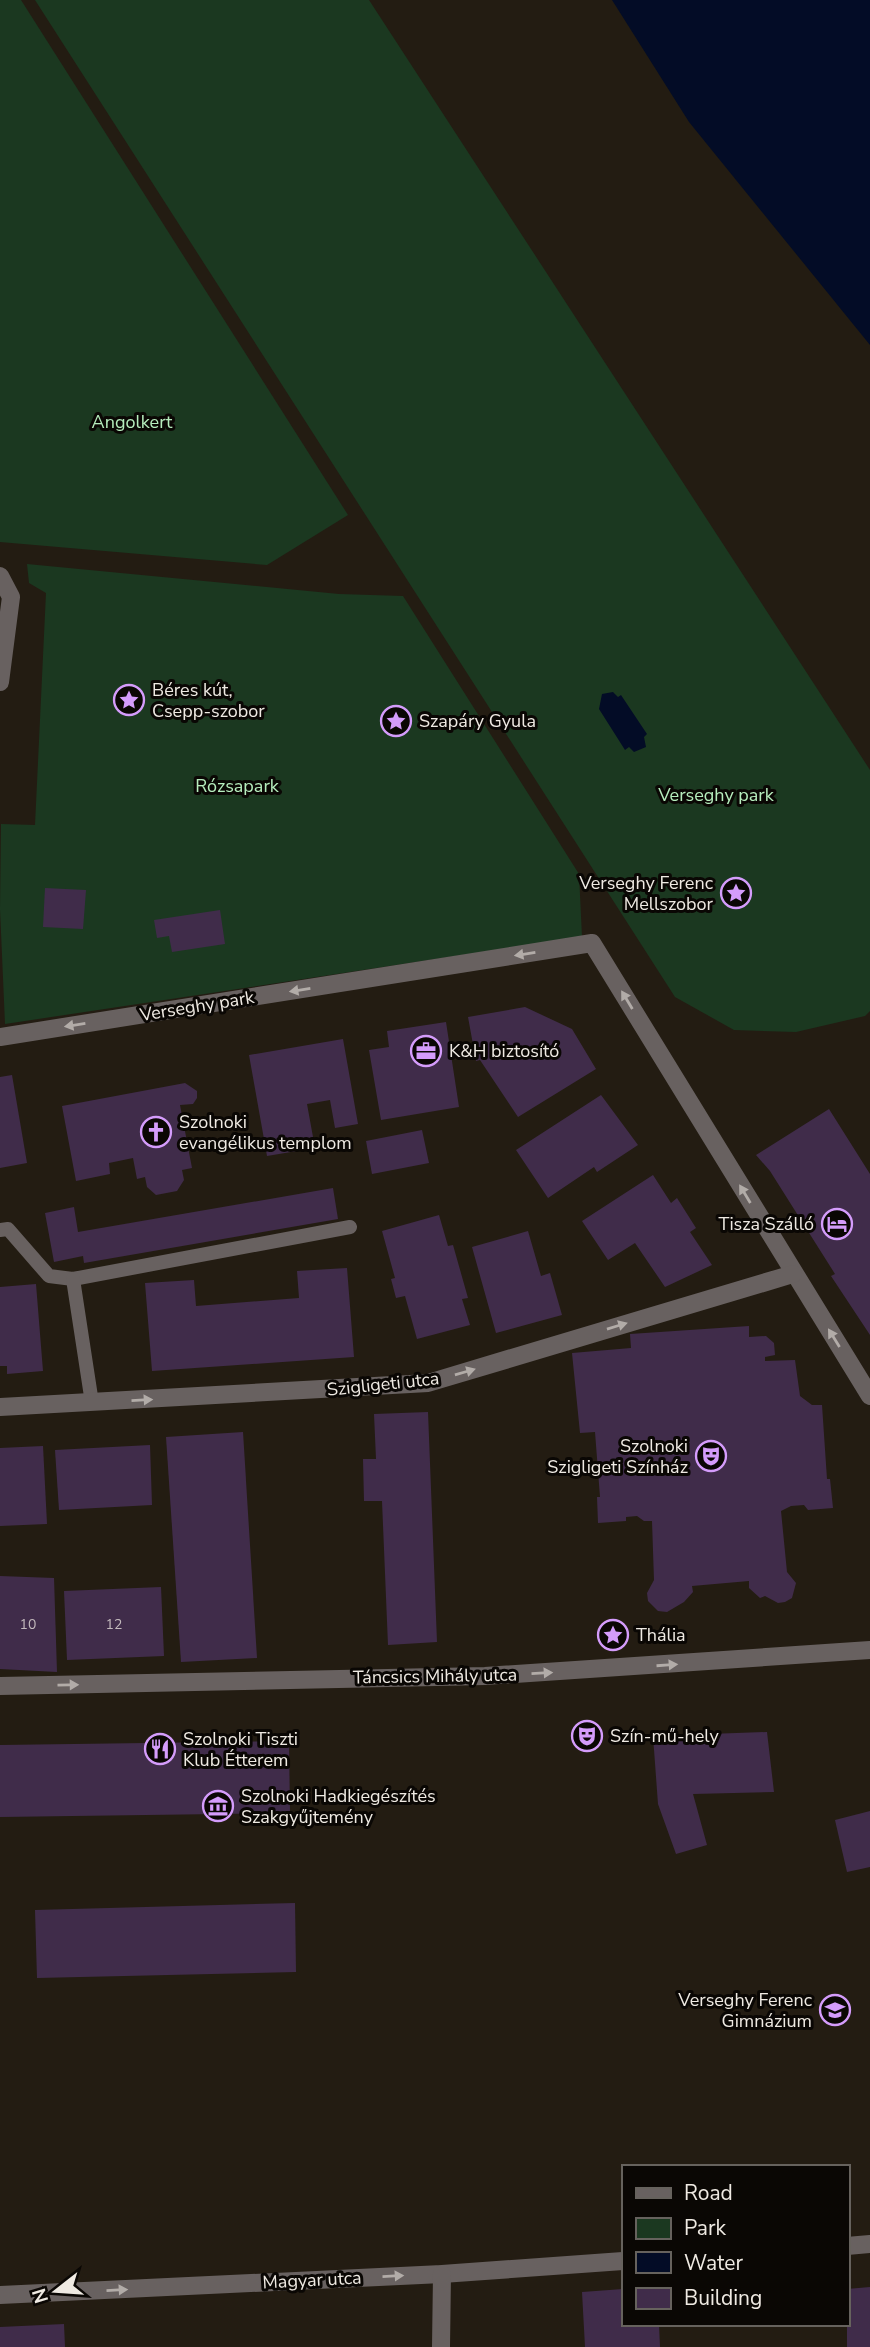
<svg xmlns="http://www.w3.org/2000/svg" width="870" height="2347" font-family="'Nunito Sans',sans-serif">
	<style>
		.green { fill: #1b3820 }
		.water { fill: #030c26 }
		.building { fill: #402c4a }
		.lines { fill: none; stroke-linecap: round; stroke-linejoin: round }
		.service { stroke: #686160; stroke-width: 14 }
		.minor { stroke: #686160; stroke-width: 18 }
		.oneway { fill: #b2aca8 }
		.labels { text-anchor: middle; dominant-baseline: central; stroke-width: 6; stroke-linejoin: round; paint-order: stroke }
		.number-label { font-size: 14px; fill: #c3babd }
		.park-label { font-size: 18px; fill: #b6edbd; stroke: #0a0704 }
		.poi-label { font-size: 18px; fill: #efeae3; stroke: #0a0704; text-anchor: start }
		.street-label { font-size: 18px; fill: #efeae3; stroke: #0a0704 }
	</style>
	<rect width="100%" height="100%" fill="#231c12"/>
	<g class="green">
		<path d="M0 0H21L348 515 267 565 0 542Z"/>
		<path d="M35 0H369L870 770V1011L865 1016 796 1032 734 1030 675 997Z"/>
		<path d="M27 564 339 594 403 596 579 874 582 937 5 1024 0 909 1 824 35 825 46 593 29 583Z"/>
	</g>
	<g class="water">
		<path d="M612 0H870V345L689 122Z"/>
		<path d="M613 692 618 697 621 695 647 734 644 737 646 747 634 752 629 747 625 750 599 709 602 694Z"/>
	</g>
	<g class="building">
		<path d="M45 888 86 890 83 929 43 927Z"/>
		<path d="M220 910 225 944 172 952 169 936 157 938 154 920Z"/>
		<path d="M525 1007 572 1029 596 1069 518 1117 480 1060 476 1061 468 1017Z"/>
		<path d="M446 1022 459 1107 381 1120 369 1050 389 1047 387 1031Z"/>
		<path d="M343 1039 358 1124 335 1128 330 1100 307 1104 315 1148 267 1156 249 1055Z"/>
		<path d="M12 1075 27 1163 0 1168V1077Z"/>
		<path d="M185 1083 197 1091V1098L193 1104 180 1105 192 1168 182 1170 184 1180 177 1191 156 1195 147 1187 145 1177 137 1179 133 1158 109 1163 110 1174 76 1181 62 1106Z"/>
		<path d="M601 1095 638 1145 597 1172 594 1167 548 1198 516 1150Z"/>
		<path d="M829 1109 870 1174V1335L831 1276 835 1274 770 1171 756 1155Z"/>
		<path d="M422 1130 429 1163 372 1174 366 1141Z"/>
		<path d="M653 1175 671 1203 677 1198 696 1228 690 1232 712 1265 665 1287 635 1243 608 1260 582 1221Z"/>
		<path d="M333 1188 338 1219 84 1263 83 1256 54 1262 45 1213 74 1207 78 1232Z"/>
		<path d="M439 1215 448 1246 453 1245 468 1298 462 1299 470 1325 417 1339 405 1296 396 1298 391 1279 395 1278 382 1231Z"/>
		<path d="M528 1231 541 1276 550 1273 562 1315 496 1333 472 1247Z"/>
		<path d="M347 1268 354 1357 152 1371 145 1283 194 1280 196 1306 299 1298 297 1271Z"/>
		<path d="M36 1284 43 1371 7 1374V1366H0V1287Z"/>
		<path d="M749 1326V1337L766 1336 774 1343 775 1355 765 1357V1361L795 1360 800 1396 812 1405H822L827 1479H830L833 1508 808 1510 804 1505 791 1506 781 1511 787 1572 796 1583 792 1598 785 1602 778 1603 765 1596 760 1598 749 1588V1581L692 1586 693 1592 684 1602 667 1612 658 1611 648 1601 647 1593 654 1580 652 1521H644L637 1516 626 1517V1521L598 1523 597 1497H600L595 1432 580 1433 572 1353 631 1348 630 1334Z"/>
		<path d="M428 1412 437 1642 388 1645 382 1501H364L363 1459H376L374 1414Z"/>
		<path d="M243 1432 257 1658 181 1662 166 1437Z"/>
		<path d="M150 1445 152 1505 59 1510 55 1450Z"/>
		<path d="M43 1446 47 1524 0 1526V1448Z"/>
		<path d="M0 1576 54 1578 57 1672 0 1669Z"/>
		<path d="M161 1587 164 1656 67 1660 64 1591Z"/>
		<path d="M767 1732 774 1792 693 1794 707 1845 676 1854 658 1804 653 1736Z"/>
		<path d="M289 1741 290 1813 0 1817V1745Z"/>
		<path d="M870 1811V1867L847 1872 835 1820Z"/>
		<path d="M295 1903 296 1972 37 1978 35 1910Z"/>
		<path d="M870 2287V2347H847V2289Z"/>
		<path d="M623 2289V2324H659L660 2347H585L582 2292Z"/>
		<path d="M64 2324 65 2347H0V2327Z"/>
	</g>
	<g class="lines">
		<g class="service">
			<path d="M0 1230 8 1229 49 1276 73 1279 350 1227"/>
			<path d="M73 1279 92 1403"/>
		</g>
		<g class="minor">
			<path d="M0 576 11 597 0 682"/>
			<path d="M0 1037 592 943 870 1396"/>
			<path d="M0 1407 428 1383 793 1274"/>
			<path d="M0 1686 485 1676 870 1650"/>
			<path d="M847 2246 870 2244"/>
			<path d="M0 2295 442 2274 623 2261"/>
			<path d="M441 2347 442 2274"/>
		</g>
	</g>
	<defs><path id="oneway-solid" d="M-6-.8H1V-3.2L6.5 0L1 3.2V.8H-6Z" transform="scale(1.75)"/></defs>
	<g class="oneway">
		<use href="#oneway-solid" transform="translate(525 954) rotate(171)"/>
		<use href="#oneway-solid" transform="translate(300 990) rotate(171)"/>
		<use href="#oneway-solid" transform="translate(627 1000) rotate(-121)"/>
		<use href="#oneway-solid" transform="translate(75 1025) rotate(171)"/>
		<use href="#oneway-solid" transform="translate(745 1194) rotate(-121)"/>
		<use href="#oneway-solid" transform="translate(617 1326) rotate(-17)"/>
		<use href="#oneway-solid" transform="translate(834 1338) rotate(-122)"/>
		<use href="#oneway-solid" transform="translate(465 1372) rotate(-16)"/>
		<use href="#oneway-solid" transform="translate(142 1400) rotate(-3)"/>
		<use href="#oneway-solid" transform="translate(667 1665) rotate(-4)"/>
		<use href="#oneway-solid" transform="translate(542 1673) rotate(-3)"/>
		<use href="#oneway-solid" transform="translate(68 1685) rotate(-1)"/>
		<use href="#oneway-solid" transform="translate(393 2276) rotate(-3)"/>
		<use href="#oneway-solid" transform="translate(117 2290) rotate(-3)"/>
	</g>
	<defs>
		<g id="sight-ring" transform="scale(1.575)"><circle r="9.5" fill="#0a0704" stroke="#d49cfb" stroke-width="1.5"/><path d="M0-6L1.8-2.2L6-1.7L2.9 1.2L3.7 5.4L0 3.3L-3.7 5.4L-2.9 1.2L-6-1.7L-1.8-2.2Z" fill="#d49cfb"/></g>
		<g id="office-ring" transform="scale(1.575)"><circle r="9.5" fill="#0a0704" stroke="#d49cfb" stroke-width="1.5"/><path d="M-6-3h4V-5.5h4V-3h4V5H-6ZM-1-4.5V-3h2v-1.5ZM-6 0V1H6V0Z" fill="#d49cfb"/></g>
		<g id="church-ring" transform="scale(1.575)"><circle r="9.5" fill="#0a0704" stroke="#d49cfb" stroke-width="1.5"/><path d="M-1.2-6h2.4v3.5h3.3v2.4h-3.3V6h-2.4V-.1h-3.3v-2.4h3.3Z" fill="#d49cfb"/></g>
		<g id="hotel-ring" transform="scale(1.575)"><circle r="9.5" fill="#0a0704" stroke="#d49cfb" stroke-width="1.5"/><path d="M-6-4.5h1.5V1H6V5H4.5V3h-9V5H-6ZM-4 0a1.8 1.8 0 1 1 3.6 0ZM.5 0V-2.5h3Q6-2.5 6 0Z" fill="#d49cfb"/></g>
		<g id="theatre-ring" transform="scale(1.575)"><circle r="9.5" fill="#0a0704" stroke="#d49cfb" stroke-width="1.5"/><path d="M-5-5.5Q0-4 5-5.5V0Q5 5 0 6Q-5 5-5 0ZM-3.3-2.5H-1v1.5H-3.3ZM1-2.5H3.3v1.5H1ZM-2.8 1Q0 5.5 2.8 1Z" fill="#d49cfb"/></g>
		<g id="restaurant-ring" transform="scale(1.575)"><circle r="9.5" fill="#0a0704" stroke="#d49cfb" stroke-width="1.5"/><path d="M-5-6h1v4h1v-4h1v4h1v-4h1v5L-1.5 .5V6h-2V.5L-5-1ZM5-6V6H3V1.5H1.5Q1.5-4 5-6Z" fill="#d49cfb"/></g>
		<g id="museum-ring" transform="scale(1.575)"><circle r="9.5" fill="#0a0704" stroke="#d49cfb" stroke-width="1.5"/><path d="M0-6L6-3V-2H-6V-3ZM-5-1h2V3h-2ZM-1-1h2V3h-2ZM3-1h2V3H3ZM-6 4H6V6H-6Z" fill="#d49cfb"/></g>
		<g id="school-ring" transform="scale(1.575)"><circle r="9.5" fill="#0a0704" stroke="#d49cfb" stroke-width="1.5"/><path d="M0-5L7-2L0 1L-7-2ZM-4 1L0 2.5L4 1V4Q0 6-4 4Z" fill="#d49cfb"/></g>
	</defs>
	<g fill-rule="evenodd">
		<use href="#sight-ring" x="129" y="700"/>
		<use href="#sight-ring" x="396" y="721"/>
		<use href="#sight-ring" x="736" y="893"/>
		<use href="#office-ring" x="426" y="1051"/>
		<use href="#church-ring" x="156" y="1132"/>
		<use href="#hotel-ring" x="837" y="1224"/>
		<use href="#theatre-ring" x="711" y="1456"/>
		<use href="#sight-ring" x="613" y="1635"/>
		<use href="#theatre-ring" x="587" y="1736"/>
		<use href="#restaurant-ring" x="160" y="1749"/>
		<use href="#museum-ring" x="218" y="1806"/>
		<use href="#school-ring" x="835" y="2010"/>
	</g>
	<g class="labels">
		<g class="number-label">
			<text x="28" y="1624">10</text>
			<text x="114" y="1624">12</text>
		</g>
		<g class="park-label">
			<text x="132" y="422">Angolkert</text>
			<text x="237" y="786">Rózsapark</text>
			<text x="716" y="795">Verseghy park</text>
		</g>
		<g class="poi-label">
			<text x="152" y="690">Béres kút,<tspan x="152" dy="21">Csepp-szobor</tspan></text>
			<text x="419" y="721">Szapáry Gyula</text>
			<text x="713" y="883" text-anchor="end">Verseghy Ferenc<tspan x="713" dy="21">Mellszobor</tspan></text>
			<text x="449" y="1051">K&amp;H biztosító</text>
			<text x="179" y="1122">Szolnoki<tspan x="179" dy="21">evangélikus templom</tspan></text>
			<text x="814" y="1224" text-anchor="end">Tisza Szálló</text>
			<text x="688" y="1446" text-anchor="end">Szolnoki<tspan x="688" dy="21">Szigligeti Színház</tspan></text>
			<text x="636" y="1635">Thália</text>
			<text x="610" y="1736">Szín-mű-hely</text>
			<text x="183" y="1739">Szolnoki Tiszti<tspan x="183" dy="21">Klub Étterem</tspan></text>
			<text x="241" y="1796">Szolnoki Hadkiegészítés<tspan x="241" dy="21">Szakgyűjtemény</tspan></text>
			<text x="812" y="2000" text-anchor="end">Verseghy Ferenc<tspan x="812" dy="21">Gimnázium</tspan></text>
		</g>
		<g class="street-label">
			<text transform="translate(197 1006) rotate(-9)">Verseghy park</text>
			<text transform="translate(383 1384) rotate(-6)">Szigligeti utca</text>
			<text transform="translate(435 1676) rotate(-1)">Táncsics Mihály utca</text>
			<text transform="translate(312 2280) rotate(-3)">Magyar utca</text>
		</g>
	</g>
	<rect x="622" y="2165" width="228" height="161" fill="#0a0704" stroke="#66625d" stroke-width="2"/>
	<rect x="636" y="2188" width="35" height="10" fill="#686160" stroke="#66625d" stroke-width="2"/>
	<text x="684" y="2200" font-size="21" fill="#efeae3">Road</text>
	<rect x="636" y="2218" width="35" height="21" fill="#1b3820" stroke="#66625d" stroke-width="2"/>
	<text x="684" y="2235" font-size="21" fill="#efeae3">Park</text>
	<rect x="636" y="2252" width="35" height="21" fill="#030c26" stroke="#66625d" stroke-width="2"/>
	<text x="684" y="2270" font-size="21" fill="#efeae3">Water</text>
	<rect x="636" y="2288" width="35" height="21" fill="#402c4a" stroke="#66625d" stroke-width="2"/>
	<text x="684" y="2305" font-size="21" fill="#efeae3">Building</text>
	<g transform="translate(56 2291) rotate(253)" stroke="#0a0704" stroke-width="5" paint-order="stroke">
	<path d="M0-5L12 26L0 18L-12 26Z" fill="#efeae3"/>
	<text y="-10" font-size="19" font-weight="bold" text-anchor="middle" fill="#efeae3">N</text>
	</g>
</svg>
